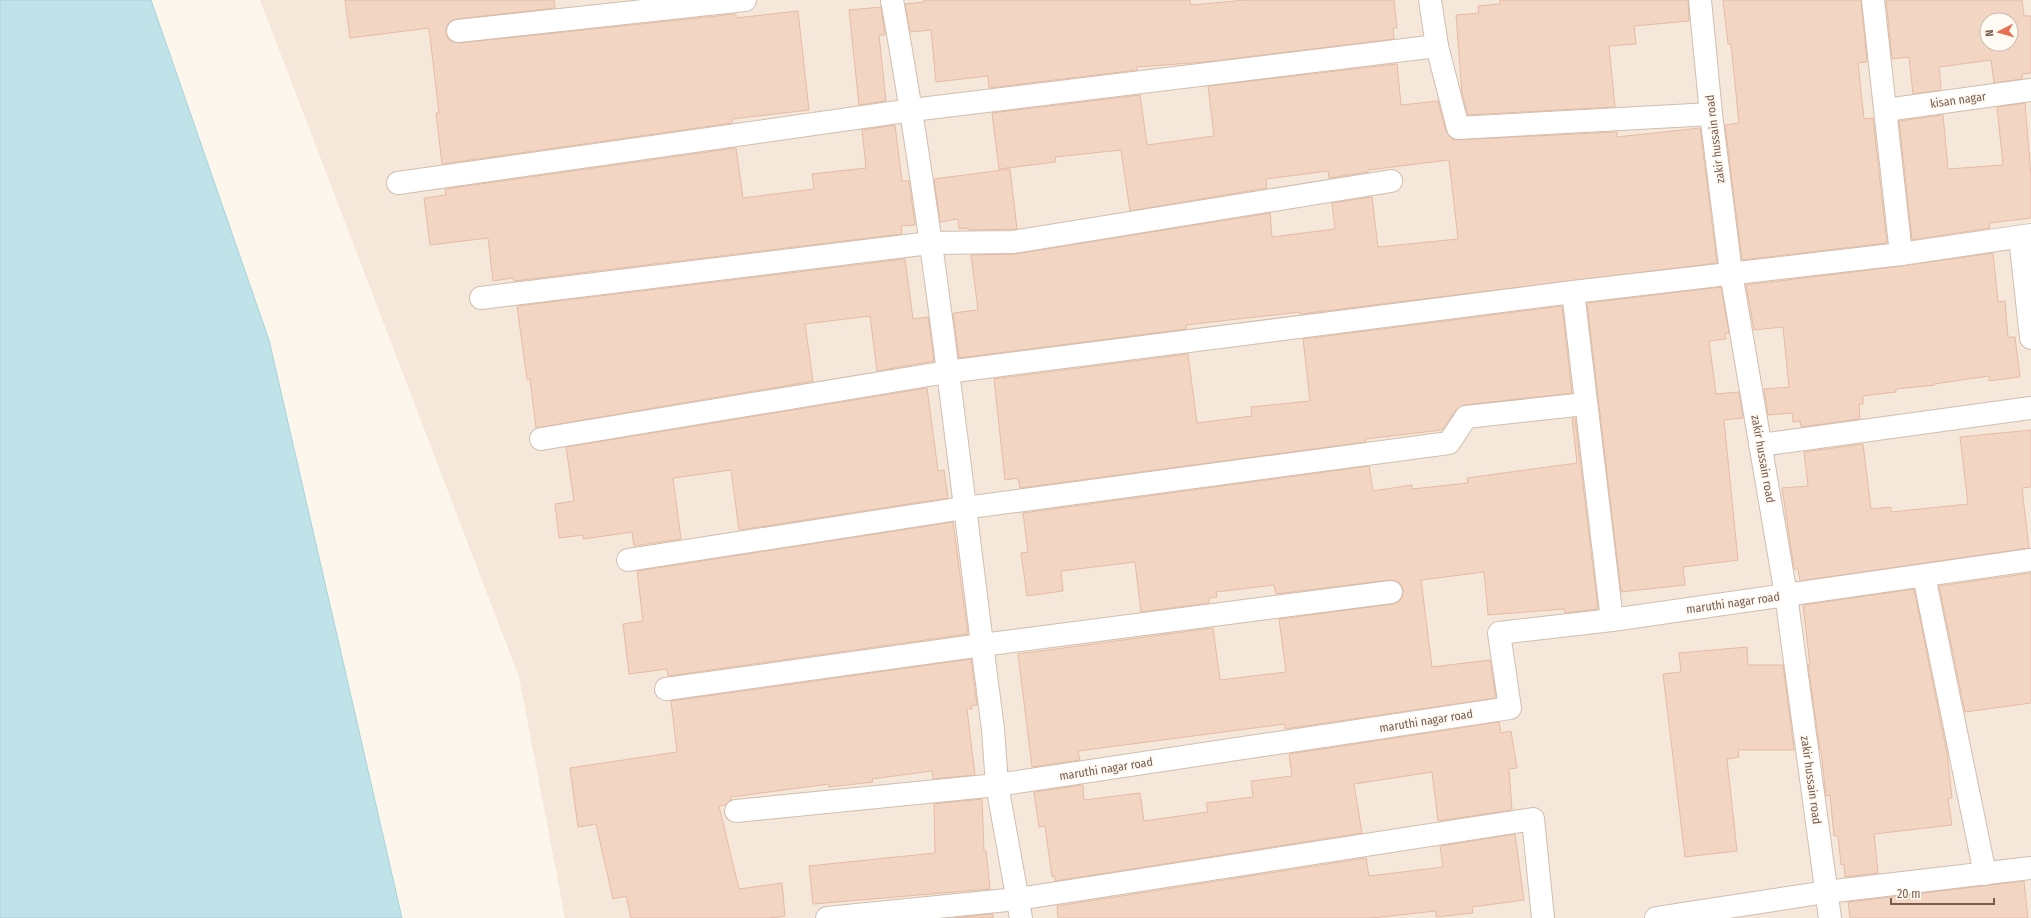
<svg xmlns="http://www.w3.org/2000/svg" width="2031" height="918" font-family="'Fira Sans Condensed',sans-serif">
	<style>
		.residential { fill: #f5e8da; fill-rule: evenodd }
		.water { fill: #bfe3e8; stroke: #a5d3da }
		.building { fill: #f3d5c3; stroke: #e6bba3; fill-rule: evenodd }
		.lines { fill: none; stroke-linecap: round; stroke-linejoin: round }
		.street-casing { stroke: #d1beb0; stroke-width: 24 }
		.street { stroke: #fff; stroke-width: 22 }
		.labels { text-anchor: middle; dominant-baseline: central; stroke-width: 4; stroke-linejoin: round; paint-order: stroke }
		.street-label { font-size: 12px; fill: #7a5c4d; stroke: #fffaf3 }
	</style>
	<rect width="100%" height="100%" fill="#fdf6ec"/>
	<path class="residential" d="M260 0H2031V918H565L519 677ZM1987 20H2011V44H1987Z"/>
	<path class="water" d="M0 0H151L269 340 402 918H0Z"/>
	<g class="building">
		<path d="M345 0H554L555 8 457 19 451 21 447 26 446 33 448 39 453 42 459 43 736 14V18L798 11 809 110 732 119V123L442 164 436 113H439L429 28 350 38Z"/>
		<path d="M924 0H1190L1191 5 1246 0H1394L1397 28H1393L1394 39 1205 62 1137 67V70L989 88 988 76 936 82 931 30 910 32 905 4 924 2Z"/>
		<path d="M1500 0H1688L1689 21 1634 26 1636 44 1609 46 1615 107 1468 115 1462 94 1456 15 1479 13 1478 6 1500 4Z"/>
		<path d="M1723 0H1861L1867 62 1858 63 1864 119 1873 118 1887 243 1742 260 1725 125 1739 123 1731 44H1728Z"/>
		<path d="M1886 0H2022L2024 16H2031V73L2022 74V79L1994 83 1991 60 1939 67 1941 90 1913 94 1909 57 1892 59ZM1987 20H2011V44H1987Z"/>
		<path d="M881 7 885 35H879L886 101 859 105 849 10Z"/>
		<path d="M1397 64 1401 105 1438 101 1446 131 1453 140 1617 132V137L1700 128 1717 263 1300 314V312L1186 325V329L959 358 953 313 978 310 971 255 1015 254 1270 213 1272 237 1335 229 1332 203 1372 197 1378 247 1458 239 1449 160 1368 170V172L1329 178 1328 171 1266 179 1267 188 1130 211 1121 150 1055 157 1056 162 999 169 992 113 1140 95 1147 145 1214 136 1208 86Z"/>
		<path d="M2025 103 2031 176V218L1989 223 1990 228 1912 240 1899 121 1943 115 1948 169 2003 165 1997 107Z"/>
		<path d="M895 125 902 181H909L915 225 901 226 902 234 514 281 513 278 493 281 488 238 430 245 424 198 446 195 445 189 736 148 743 198 814 189 812 174 866 168 862 130Z"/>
		<path d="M1010 169 1017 229 968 230V228L959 229 958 219 940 222 934 179Z"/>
		<path d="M1993 253 1998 302 2005 301 2008 337H2015L2020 377 1989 381V376L1934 384 1935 385 1896 389V392L1863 396V404H1859L1860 419 1801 427 1800 421 1793 422 1792 413 1768 415 1764 389 1789 387 1783 327 1754 330 1746 285 1902 266Z"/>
		<path d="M905 259 913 319 928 317 934 361 877 371 870 316 805 324 813 381 536 428 530 379H527L517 306Z"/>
		<path d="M1721 287 1729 333H1725L1726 339 1709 341 1716 394 1739 392 1743 418 1724 420 1738 560 1683 567 1685 585 1621 592 1587 303Z"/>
		<path d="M1562 306 1572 393 1464 405 1456 410 1442 430 1365 439 1366 442 1020 488 1018 478 1005 480 994 379 1188 354 1197 423 1252 416 1251 407 1310 401 1303 339Z"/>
		<path d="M927 388 938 471 944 470 948 498 739 530 731 470 673 478 681 539 634 546 632 532 583 539V535L559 538 555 504 574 501 566 447Z"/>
		<path d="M1572 418H1575L1598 609 1565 613 1564 609 1488 615 1484 572 1421 580 1432 667 1490 660 1496 698 1285 729V724L1078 751 1080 760 1032 767 1018 654 1213 628 1220 680 1286 672 1279 619 1393 604 1399 602 1402 597 1403 591 1401 584 1396 581 1390 580 1276 594 1274 585 1216 592 1217 597 1209 598V603L1141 612 1135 562 1061 571 1063 591 1027 596 1021 553 1028 552 1023 513 1369 466 1373 491 1412 485V489L1468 483 1467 478 1577 463Z"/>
		<path d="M2031 430V487L2022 488 2029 548 1800 581 1798 569H1794L1782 488 1808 486 1804 452 1863 444 1871 509 1891 507V512L1968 504 1960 437Z"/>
		<path d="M953 522 968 634 668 676 667 669 629 674 623 624 643 621 637 571Z"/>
		<path d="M2031 573V703L1965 712 1939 586Z"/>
		<path d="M1914 589 1947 753 1952 798 1948 799 1952 825 1874 834 1878 873 1845 877 1844 864 1841 865 1838 836H1834L1830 795 1826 796 1821 750H1820L1808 665H1810L1803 605Z"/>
		<path d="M1747 647 1748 665H1783L1794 750H1738L1739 757 1727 759 1737 851 1685 857 1663 674 1681 672 1679 653Z"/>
		<path d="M971 659 977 705 971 706 972 709H967L975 775 933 779 932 771 872 779 873 782 829 787V784L731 797V800L725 805 719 806 739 889 782 883 785 916 770 918H631L626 896 613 899 596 824 578 827 570 768 677 752 671 701Z"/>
		<path d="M1499 722 1501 733 1511 731 1517 768 1509 769 1512 810 1438 821 1432 772 1354 784 1362 833 1055 881V876L1052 877 1045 826 1039 827 1034 792 1083 785 1084 800 1140 793 1144 821 1208 812 1206 803 1253 797 1251 781 1292 776 1289 754Z"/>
		<path d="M982 799 984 851H986L990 889 813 904 809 866 935 853 934 804Z"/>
		<path d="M1515 834 1524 900 1472 907 1473 913 1436 917V911L1372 918H1058L1057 906 1366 858 1369 876 1443 867 1440 846Z"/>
		<path d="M2024 881 2028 918H1850L1848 902Z"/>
		<path d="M993 914V918H953Z"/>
	</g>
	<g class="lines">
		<g class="street-casing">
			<g id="street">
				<path d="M892 0C936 241 961 486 993 729L997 785 1021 918"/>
				<path d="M1430 0 1437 46 1458 128 1711 114"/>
				<path d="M1700 0 1711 114 1731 273 1786 595 1830 918"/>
				<path d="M1873 0 1901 254"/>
				<path d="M458 31 745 0"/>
				<path d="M1886 110 2031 90"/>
				<path d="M398 183 912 110 1437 46"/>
				<path d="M2020 237 2031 338"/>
				<path d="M1573 292 1612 620"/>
				<path d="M481 298 930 243 1013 242 1391 181"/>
				<path d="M541 439 947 372 1573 292 1901 254 2031 235"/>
				<path d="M1760 445 2031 408"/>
				<path d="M628 560 964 508 1449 443 1466 417 1585 404"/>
				<path d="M1924 576 1985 874"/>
				<path d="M666 689 982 645 1391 592"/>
				<path d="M736 811 997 785 1510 708 1499 633 1612 620 2031 560"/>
				<path d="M827 918 1018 899 1533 819 1543 918"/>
				<path d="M1656 918 1826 892 2031 868"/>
			</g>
		</g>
		<use href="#street" class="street"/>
	</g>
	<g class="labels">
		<g class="street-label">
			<text transform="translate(1958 100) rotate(-8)">kisan nagar</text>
			<text transform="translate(1715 139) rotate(-97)">zakir hussain road</text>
			<text transform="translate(1763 459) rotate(80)">zakir hussain road</text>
			<text transform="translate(1733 603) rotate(-8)">maruthi nagar road</text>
			<text transform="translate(1426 721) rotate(-9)">maruthi nagar road</text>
			<text transform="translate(1106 769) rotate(-9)">maruthi nagar road</text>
			<text transform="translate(1811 780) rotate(82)">zakir hussain road</text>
		</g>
	</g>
	<g transform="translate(1999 32) rotate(264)"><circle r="19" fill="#fffaf3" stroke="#cabbb1"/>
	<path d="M0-3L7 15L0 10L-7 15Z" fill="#e76f51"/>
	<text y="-6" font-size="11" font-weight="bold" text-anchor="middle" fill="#7a5c4d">N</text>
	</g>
	<path d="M1891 898v6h103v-6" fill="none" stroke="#7a5c4d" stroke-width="2"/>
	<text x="1897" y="898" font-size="12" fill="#7a5c4d" stroke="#fffaf3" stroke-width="3" paint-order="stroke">20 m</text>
</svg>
